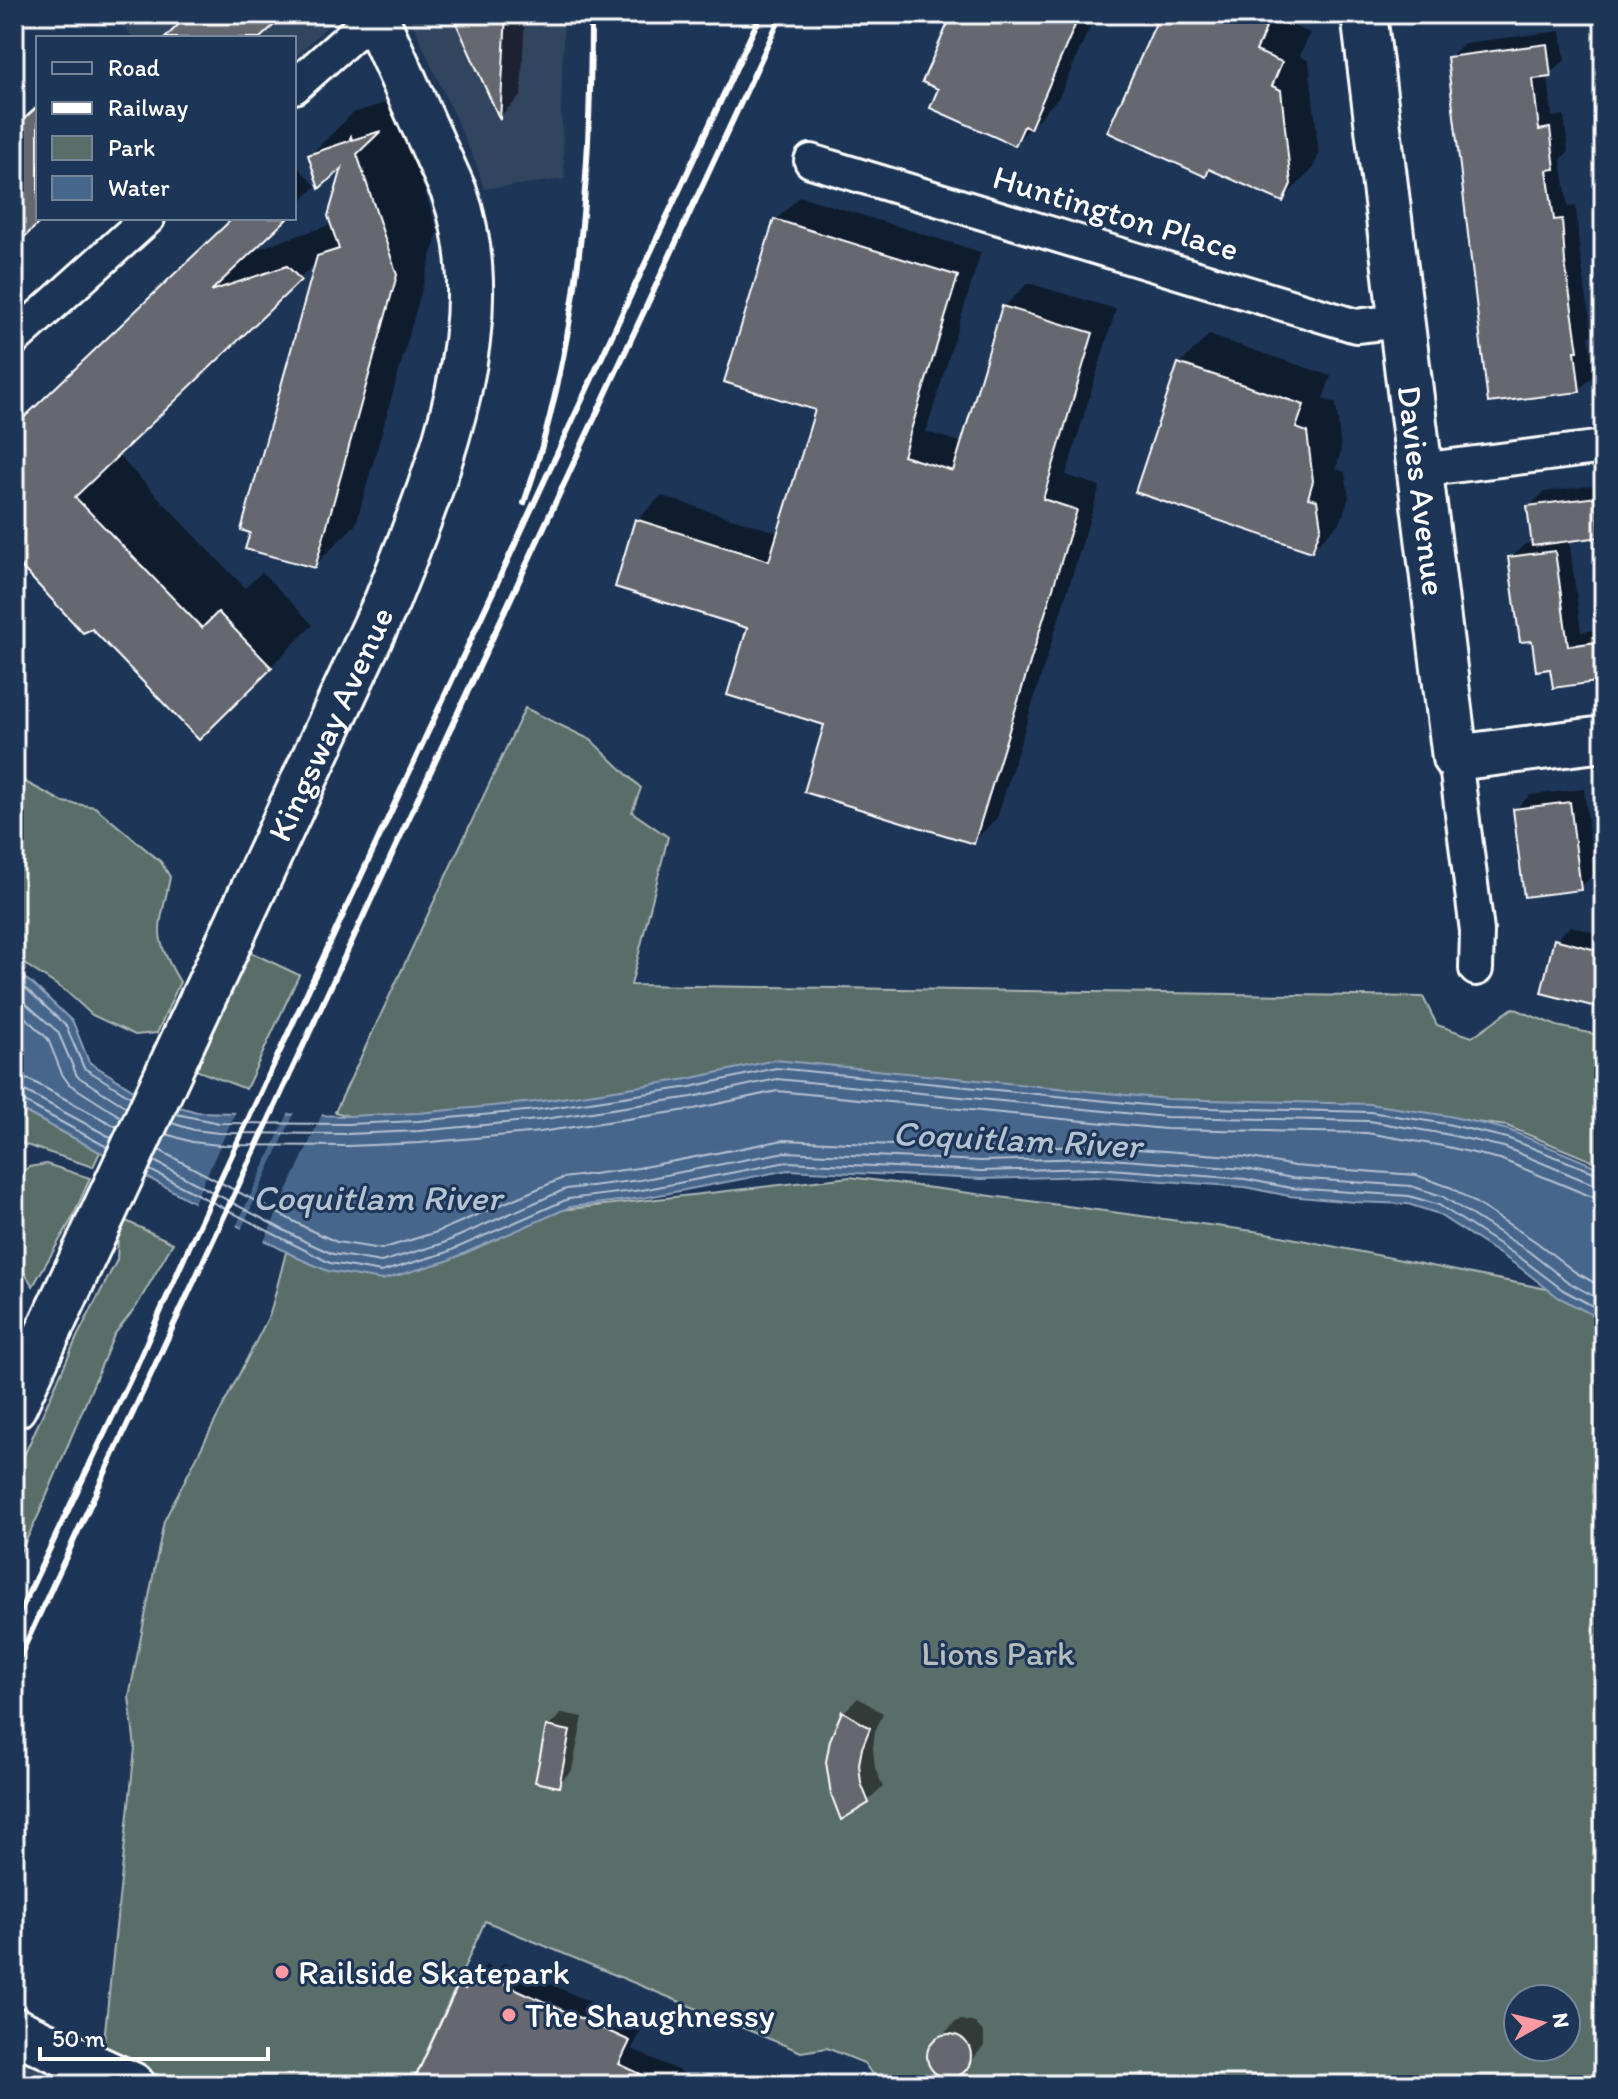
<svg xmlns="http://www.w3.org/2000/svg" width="1618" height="2099" font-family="Itim,sans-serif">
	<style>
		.built { fill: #33445e }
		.green { fill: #5a6e69; stroke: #acb6b4; stroke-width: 2; fill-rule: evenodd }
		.water { fill: #46668c; stroke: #90a3ba; stroke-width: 2 }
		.pier { fill: #1d3557 }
		.shadow { fill: #0007 }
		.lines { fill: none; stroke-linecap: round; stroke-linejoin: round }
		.shore { stroke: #b5c2d1; stroke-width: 2 }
		.building { fill: #666770; stroke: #fff; stroke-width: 2 }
		.street-casing { stroke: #fff; stroke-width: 38 }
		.secondary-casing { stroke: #fff; stroke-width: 50 }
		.street { stroke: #1d3557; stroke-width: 32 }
		.secondary { stroke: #1d3557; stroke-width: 44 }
		.rail { stroke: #fff; stroke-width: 6 }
		.poi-dot { fill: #ff9aa2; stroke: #1d3557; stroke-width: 3 }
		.labels { text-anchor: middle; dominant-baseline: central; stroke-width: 6; stroke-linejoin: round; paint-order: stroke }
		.street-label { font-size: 34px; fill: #fff; stroke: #1d3557 }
		.park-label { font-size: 34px; fill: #b5bebc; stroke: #1d3557 }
		.poi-label { font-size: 34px; fill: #fff; stroke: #1d3557; text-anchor: start }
		.water-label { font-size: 36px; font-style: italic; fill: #b5c2d1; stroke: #1d3557 }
	</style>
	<rect width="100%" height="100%" fill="#1d3557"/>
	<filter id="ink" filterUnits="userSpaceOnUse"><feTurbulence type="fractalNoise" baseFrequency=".0125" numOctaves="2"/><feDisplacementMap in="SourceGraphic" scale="16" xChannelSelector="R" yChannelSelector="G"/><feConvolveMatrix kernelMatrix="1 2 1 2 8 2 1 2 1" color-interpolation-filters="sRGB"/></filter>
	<g filter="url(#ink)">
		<g class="built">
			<path d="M112 14H332L327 26 294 59V38H134Z"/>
			<path d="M408 14H564L561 112 565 179 484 189 477 166Z"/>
			<path d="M14 2050 89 2085H14Z"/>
		</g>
		<g class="green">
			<path d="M525 708 591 740 641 788 632 812 668 837 631 985 1423 997 1437 1025 1472 1037 1513 1008 1557 1026 1604 1036V1166L1507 1126 1341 1105 376 1124 335 1112Z"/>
			<path d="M14 776 63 802 95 807 161 862 170 877C160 930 150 932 180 982L157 1033 135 1035 92 1015 67 992 14 957Z"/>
			<path d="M248 951 299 975 246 1089 193 1069Z"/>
			<path d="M14 1106 100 1152 93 1167 14 1141Z"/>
			<path d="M46 1164 90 1178 73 1217 33 1286 14 1257V1195L24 1171 29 1167Z"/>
			<path d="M850 1177 1261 1232 1572 1294 1604 1306V2085H880L864 2063 827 2048 801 2052 485 1921 412 2085H180L103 2050 135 1748 129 1697 164 1521 270 1314 291 1233 517 1215ZM1518 1999H1566V2047H1518Z"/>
			<path d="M126 1221 173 1243 136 1307 114 1335 39 1514 14 1565V1478L78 1335 117 1260 118 1237Z"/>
		</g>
		<path class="water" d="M14 971 33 984 73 1022 89 1062 145 1097 197 1112 347 1116 418 1113 535 1102 688 1079 775 1060 1167 1099 1370 1104 1449 1116 1509 1130 1604 1170V1321L1558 1297 1518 1266 1436 1213 1408 1204 1354 1202 1289 1196 1245 1187 1096 1176 981 1179 788 1170 643 1198 570 1207 447 1261 382 1280 328 1271 298 1258 14 1106Z"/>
		<g class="pier">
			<path d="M236 1111 289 1112 235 1229 192 1207Z"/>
			<path d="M295 1112H323L263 1244 240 1232Z"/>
		</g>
		<g class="shadow">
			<path d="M454 14H525L521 96 500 116Z"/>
			<path d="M954 14H1103L1090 27 1059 97 1015 144 941 88Z"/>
			<path d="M1124 14H1287L1284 22 1310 33 1300 56 1309 61 1319 154 1312 170 1283 199 1212 168 1206 174 1156 28Z"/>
			<path d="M1561 31 1565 60 1548 75 1552 117 1564 115 1568 152 1561 159 1568 207 1576 206 1579 246 1592 334 1589 337 1594 375 1579 390 1449 58 1464 43Z"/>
			<path d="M393 96 438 232 356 524 314 566 318 261 117 454 245 588 262 572 313 625 199 737 92 626 14 556V427L233 218H285L251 251 333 224 346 161 310 155 353 113 388 102Z"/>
			<path d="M294 163 316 186 294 209Z"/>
			<path d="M800 196 981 252 926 432 964 443 1004 307 1028 283 1116 309 1066 475 1100 486 997 818 973 842 827 724 750 627 637 520 661 496 779 533 818 409 776 220Z"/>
			<path d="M1209 335 1331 376 1323 399 1336 403 1341 450 1336 469 1345 472 1349 497 1341 521 1312 550 1180 364Z"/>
			<path d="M1604 484V531L1600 535 1569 539 1581 632 1604 629V679L1552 666 1534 638 1510 558 1525 544 1534 542 1529 506 1544 492Z"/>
			<path d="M1584 789 1594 874 1580 888 1515 810 1530 795Z"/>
			<path d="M1570 926 1604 935V1007L1556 940Z"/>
			<path d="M858 1698 883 1713 875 1732 873 1748 875 1768 883 1787 868 1801 842 1817 844 1712Z"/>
			<path d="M562 1713 583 1717 572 1770 558 1784 548 1727Z"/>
			<path d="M504 1963 643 2026 632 2049 710 2085H415L460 1987 474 1972 478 1974 486 1965 497 1970Z"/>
			<path d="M962 2020 975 2023 984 2033V2046L965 2068 954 2075 941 2074 931 2065 929 2059 931 2046 957 2021Z"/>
		</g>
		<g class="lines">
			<g class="shore">
				<path d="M14 981 29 991 66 1026 84 1068 131 1097"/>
				<path d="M14 993 58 1032 77 1076 126 1107"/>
				<path d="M14 1007 48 1039 62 1074 69 1084 121 1117"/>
				<path d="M14 1077 30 1080 117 1127"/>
				<path d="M14 1089 25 1091 112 1138"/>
				<path d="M14 1099 21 1100 107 1147"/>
				<path d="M176 1114 219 1123 347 1124 418 1121 536 1110 690 1087 776 1068 1166 1107 1370 1112 1447 1124 1507 1138 1604 1176"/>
				<path d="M172 1123 194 1130 219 1133 347 1134 419 1131 538 1120 692 1097 777 1079 1166 1117 1369 1121 1445 1134 1504 1147 1595 1185 1604 1187"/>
				<path d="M166 1134 192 1142 219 1145 348 1146 420 1143 540 1132 694 1109 777 1091 1165 1129 1367 1133 1443 1146 1500 1159 1590 1196 1604 1199"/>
				<path d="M159 1150 312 1231 337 1242 381 1249 437 1232 563 1178 638 1168 784 1140 982 1149 1096 1146 1246 1157 1294 1166 1416 1175 1452 1188 1535 1241 1575 1272 1604 1288"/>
				<path d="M154 1161 306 1242 333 1254 381 1262 441 1244 566 1189 640 1180 785 1152 981 1161 1096 1158 1246 1169 1292 1178 1411 1186 1442 1196 1528 1251 1568 1282 1604 1302"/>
				<path d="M150 1170 330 1263 381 1272 445 1253 568 1199 642 1190 787 1162 981 1171 1096 1168 1245 1179 1291 1188 1409 1196 1439 1205 1522 1259 1563 1290 1604 1312"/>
			</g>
		</g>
		<g class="building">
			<path d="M189 14H286L260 38H165Z"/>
			<path d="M452 14H506L500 120Z"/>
			<path d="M952 14H1080L1030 129 1024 126 1015 146 930 108 938 89 922 82Z"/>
			<path d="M1160 14H1249L1246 20 1266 28 1256 51 1282 62 1272 86 1281 90 1291 184 1283 202 1209 169 1206 177 1107 132Z"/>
			<path d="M1547 44 1551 77 1533 79 1539 130 1550 128 1555 169 1547 170 1554 220 1562 219 1565 262 1578 351H1575L1580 392 1488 403 1447 57Z"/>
			<path d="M38 106V224L14 247V128Z"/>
			<path d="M381 131 357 154 397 275 315 568 245 549 250 533 241 530 317 256 339 249 328 216 342 168 319 189 308 155 349 141 351 136 352 140Z"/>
			<path d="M233 218H288L211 291 287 266 301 280 75 497 202 628 218 612 272 668 199 740 92 629 83 633 14 559V427Z"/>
			<path d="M774 219 958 276 903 456 953 471 1002 306 1093 333 1043 499 1077 510 974 844 804 792 824 725 727 695 747 628 615 587 635 519 769 561 815 410 724 382Z"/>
			<path d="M1178 363 1304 405 1296 428 1307 432 1313 481 1308 498 1317 500 1321 527 1312 552 1135 492Z"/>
			<path d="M1596 497 1601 537 1532 546 1527 506Z"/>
			<path d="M1555 551 1568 646 1604 641V681L1553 688 1550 669 1536 671 1532 641 1520 642 1508 557Z"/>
			<path d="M1570 802 1581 890 1524 897 1513 809Z"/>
			<path d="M1554 939 1604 952V1009L1541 993Z"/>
			<path d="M842 1711 870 1728 862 1748 859 1764 861 1783 869 1803 841 1820 831 1794 826 1762 830 1740Z"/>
			<path d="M546 1726 570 1731 559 1787 535 1782Z"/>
			<path d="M488 1976 630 2041 619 2064 664 2085H412L458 1985 465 1989 470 1979 484 1985Z"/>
			<circle cx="949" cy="2056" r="22"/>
		</g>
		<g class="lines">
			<g class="street-casing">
				<g id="street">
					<path d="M294 87 375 15"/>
					<path d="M811 161 1356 326 1401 321"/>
					<path d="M14 339 148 218"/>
					<path d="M1420 470 1604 447"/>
					<path d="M1455 758 1477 931 1476 969"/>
				</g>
			</g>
			<g class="secondary-casing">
				<g id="secondary">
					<path id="s1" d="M1364 14 1455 758 1604 739"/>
					<path id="s2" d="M14 1406 387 601C436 477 501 324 454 192L374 14"/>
					<path d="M14 2030 132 2085"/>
				</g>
			</g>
			<use href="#street" class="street"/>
			<use href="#secondary" class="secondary"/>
			<g class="rail">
				<path d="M524 503C579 346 591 179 591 14"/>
				<path d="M14 1624 135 1369 189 1247 761 14"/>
				<path d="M14 1669 782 14"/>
			</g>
		</g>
	</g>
	<g class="poi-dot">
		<circle cx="282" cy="1972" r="8"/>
		<circle cx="509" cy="2015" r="8"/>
	</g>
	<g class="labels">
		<g class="street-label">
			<text transform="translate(1116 213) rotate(17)">Huntington Place</text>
			<text stroke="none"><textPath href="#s1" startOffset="480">Davies Avenue</textPath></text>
			<text stroke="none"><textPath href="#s2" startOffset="752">Kingsway Avenue</textPath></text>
		</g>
		<g class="park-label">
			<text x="998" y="1653">Lions Park</text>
		</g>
		<g class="poi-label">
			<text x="298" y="1972">Railside Skatepark</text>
			<text x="525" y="2015">The Shaughnessy</text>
		</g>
		<g class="water-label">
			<text transform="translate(1017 1139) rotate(3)">Coquitlam River</text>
			<text x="377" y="1197">Coquitlam River</text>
		</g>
	</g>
	<rect width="1618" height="2099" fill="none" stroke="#1d3557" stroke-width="48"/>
	<rect x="24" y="24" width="1570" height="2051" fill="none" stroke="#fff" stroke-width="3" filter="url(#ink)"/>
	<rect x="36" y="36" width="260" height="184" fill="#1d3557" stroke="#77869a" stroke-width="2"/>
	<rect x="52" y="62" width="40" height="12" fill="#1d3557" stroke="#77869a" stroke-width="2"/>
	<text x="108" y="76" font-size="24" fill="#ffffff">Road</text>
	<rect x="52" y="102" width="40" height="12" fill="#ffffff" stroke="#77869a" stroke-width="2"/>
	<text x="108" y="116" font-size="24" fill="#ffffff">Railway</text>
	<rect x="52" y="136" width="40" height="24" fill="#5a6e69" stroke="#77869a" stroke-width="2"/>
	<text x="108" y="156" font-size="24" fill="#ffffff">Park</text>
	<rect x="52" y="176" width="40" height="24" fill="#46668c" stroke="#77869a" stroke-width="2"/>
	<text x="108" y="196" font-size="24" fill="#ffffff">Water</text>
	<g transform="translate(1542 2023) rotate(82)"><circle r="38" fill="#1d3557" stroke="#77869a" stroke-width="2"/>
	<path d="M0-6L14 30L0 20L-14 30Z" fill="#ff9aa2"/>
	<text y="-12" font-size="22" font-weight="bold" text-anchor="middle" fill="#ffffff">N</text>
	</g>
	<path d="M40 2047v12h228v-12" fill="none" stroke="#ffffff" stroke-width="4"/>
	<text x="52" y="2047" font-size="24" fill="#ffffff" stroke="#1d3557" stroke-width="6" paint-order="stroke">50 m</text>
</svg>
